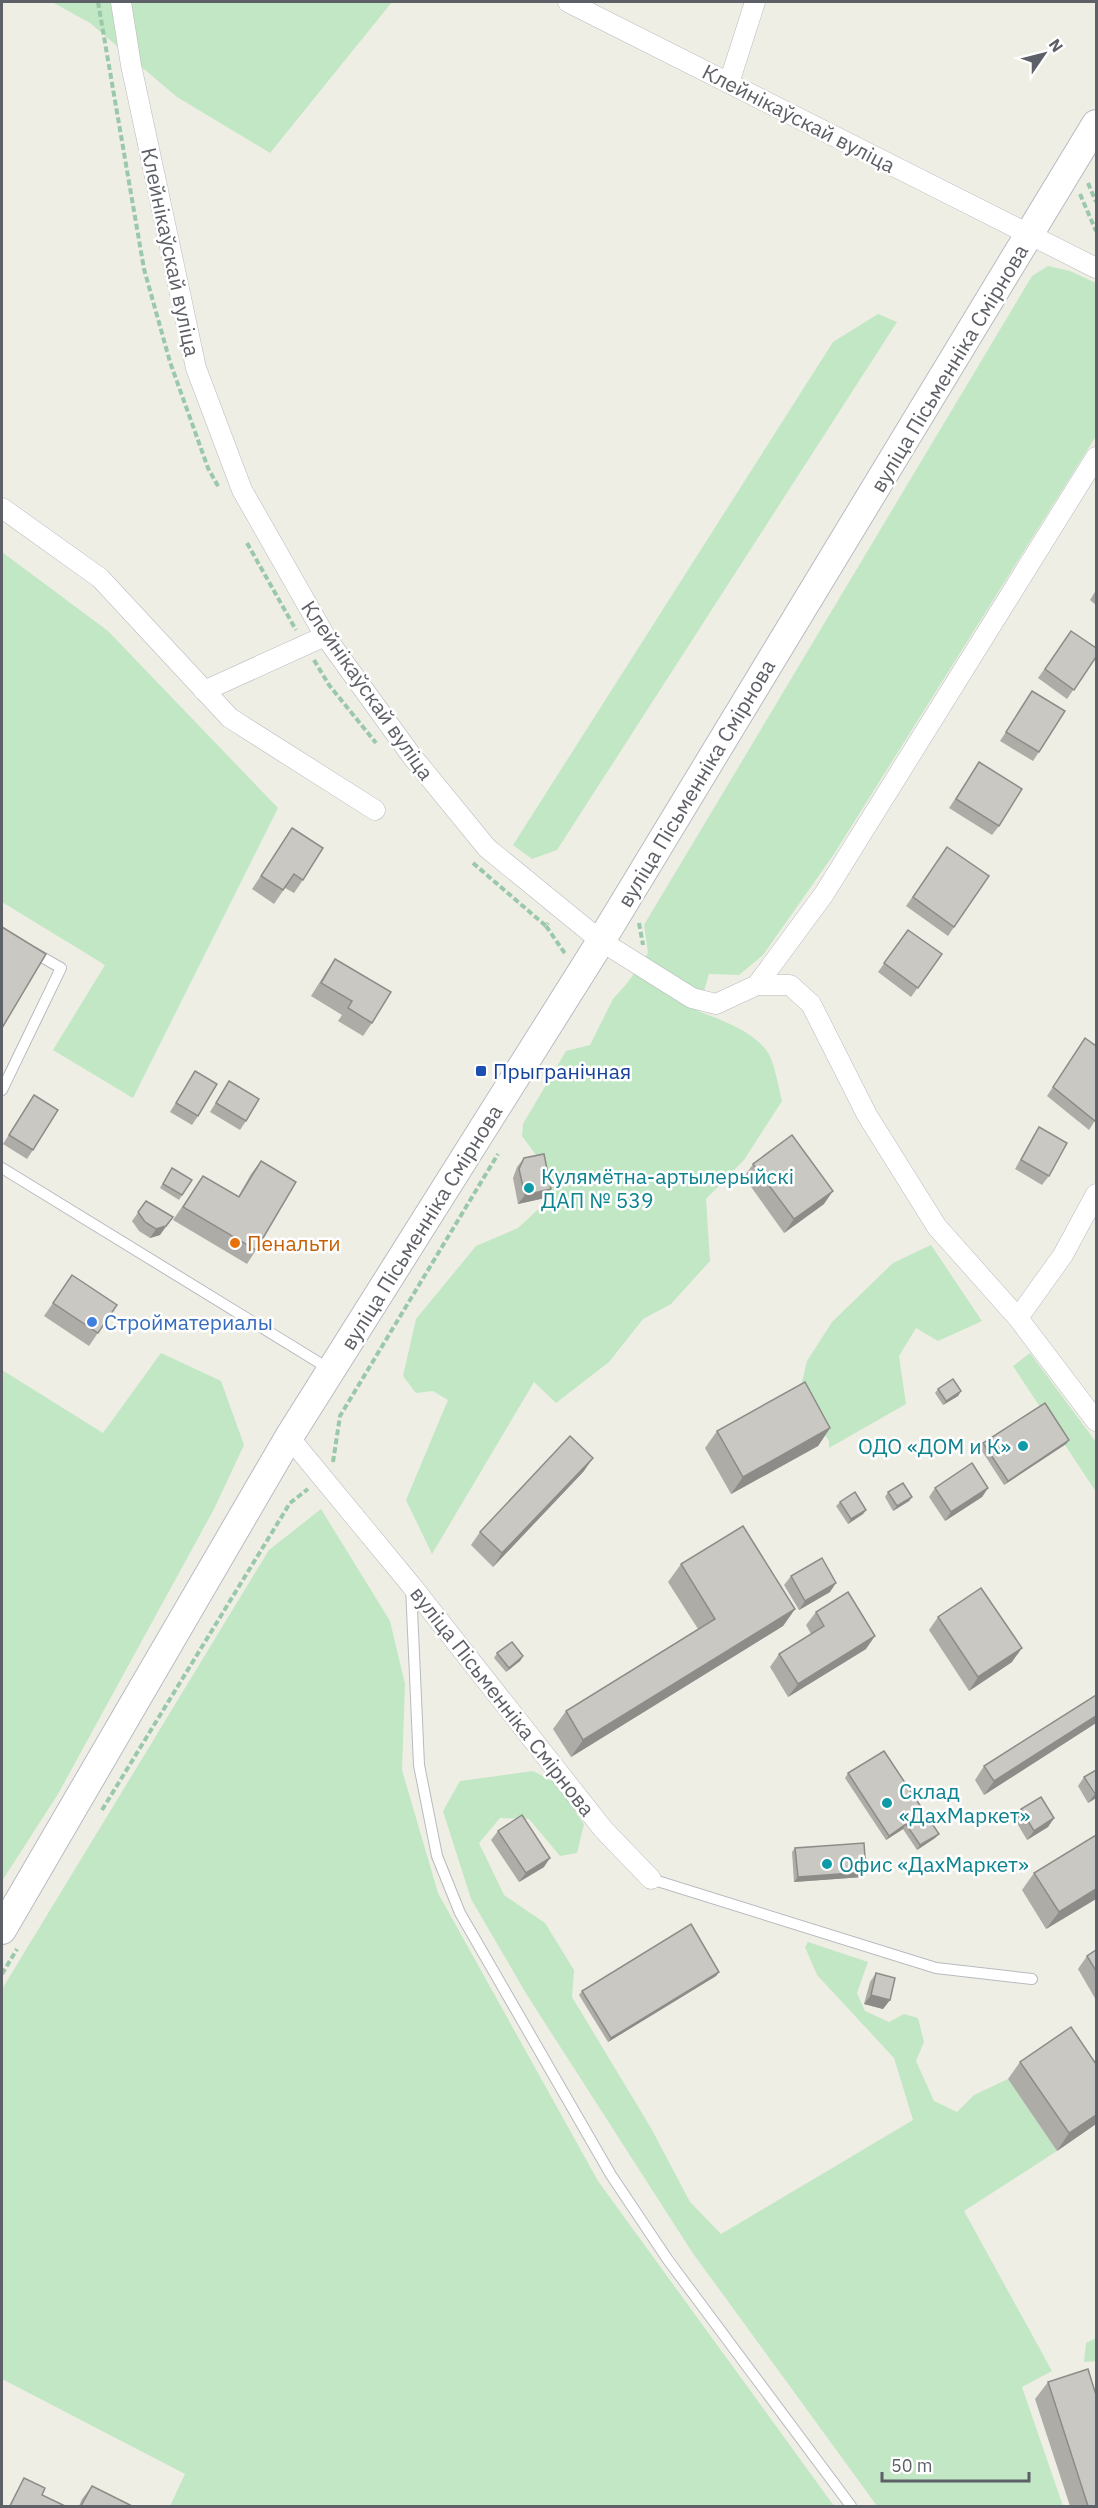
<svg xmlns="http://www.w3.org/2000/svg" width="1098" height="2508" font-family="'IBM Plex Sans',sans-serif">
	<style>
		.green { fill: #c1e7c4 }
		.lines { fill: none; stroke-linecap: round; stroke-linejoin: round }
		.service-casing { stroke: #b7babf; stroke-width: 12 }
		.minor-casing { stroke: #b7babf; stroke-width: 21 }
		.secondary-casing { stroke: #b8bbc1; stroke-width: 30 }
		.path { stroke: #9ac8aa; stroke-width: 4; stroke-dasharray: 6 3; stroke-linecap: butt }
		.service { stroke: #fff; stroke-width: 10 }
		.minor { stroke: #fff; stroke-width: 20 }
		.secondary { stroke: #fff; stroke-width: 28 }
		.wall { fill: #aeaca7 }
		.shaded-wall { fill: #8d8c88 }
		.building { fill: #cac8c2; stroke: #8d8c88; stroke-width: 1.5 }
		.transit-dot { fill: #1a4fb4; stroke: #fff; stroke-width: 2 }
		.culture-dot { fill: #0f9aa8; stroke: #fff; stroke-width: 2 }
		.food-dot { fill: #e8710a; stroke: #fff; stroke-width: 2 }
		.shop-dot { fill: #3f7fe0; stroke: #fff; stroke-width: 2 }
		.labels { text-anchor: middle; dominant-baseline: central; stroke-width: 5; stroke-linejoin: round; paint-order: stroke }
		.street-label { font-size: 21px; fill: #5d6066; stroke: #fff }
		.transit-label { font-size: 21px; fill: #164399; stroke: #fff; text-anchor: start }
		.culture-label { font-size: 21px; fill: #0d838f; stroke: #fff; text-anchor: start }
		.food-label { font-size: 21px; fill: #c56008; stroke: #fff; text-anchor: start }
		.shop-label { font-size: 21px; fill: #366cbe; stroke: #fff; text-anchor: start }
	</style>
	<rect width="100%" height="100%" fill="#efeee5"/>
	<g class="green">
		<path d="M52 2H392L270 153 177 97 90 23Z"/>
		<path d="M1048 266 1070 271 1096 283V436L834 854 763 955 739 975 709 974 698 1011C721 1020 751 1030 767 1051 775 1063 778 1086 782 1101L744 1160 706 1199 710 1261 671 1304 643 1319 609 1362 556 1403 534 1382 432 1554 406 1500 448 1400 433 1391 416 1393 403 1376 416 1319 476 1246 518 1228 548 1200 541 1162 522 1136 523 1124 566 1051 590 1045 613 999 628 982 648 953 644 925 1032 276Z"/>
		<path d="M878 314 897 322 557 850 532 859 513 845 833 342Z"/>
		<path d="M2 552 108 631 278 808 133 1098 53 1050 105 965 2 902Z"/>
		<path d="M931 1245 982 1321 938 1341 916 1328 899 1356 906 1404 829 1448V1441L799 1394 807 1361 832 1322 893 1263Z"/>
		<path d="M161 1353 221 1381 244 1445 214 1509 58 1794 2 1881V1370L103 1433Z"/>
		<path d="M1030 1353 1096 1442V1492L1013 1366Z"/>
		<path d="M321 1509 390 1621 405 1684 402 1770 438 1893 598 2181 834 2506H170L185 2474 2 2379V1989L269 1550Z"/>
		<path d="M533 1771 556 1783 584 1824 577 1853 560 1856 529 1819 500 1818 479 1843 504 1895 545 1923 574 1970 572 1997 651 2128 690 2202 721 2234 913 2120 894 2058 817 1975 805 1947 808 1942 868 1962 857 1993 865 2011 889 2022 904 2014 918 2018 924 2042 916 2061 934 2101 957 2112 974 2095 1008 2079 1057 2151 964 2211 1052 2371 1022 2387 1063 2506H877L692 2252 527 1995 471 1899 443 1811 460 1781Z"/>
		<path d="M1096 2338V2361L1084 2362 1086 2343Z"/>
	</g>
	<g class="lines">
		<g class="service-casing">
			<g id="service">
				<path d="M2 1090 61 968 33 952"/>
				<path d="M2 1168 331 1370"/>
				<path d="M411 1587 419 1765 437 1856 460 1913 611 2175 668 2260 851 2506"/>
				<path d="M651 1879 936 1968 1032 1979"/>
			</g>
		</g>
		<g class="minor-casing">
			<g id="minor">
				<path d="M121 2 131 65 196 368 242 490 325 636 411 755 487 848 601 941 692 998 716 1004 757 985H790L811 1004 867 1115 937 1227 1018 1318 1096 1421"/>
				<path d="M568 2 1096 268"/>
				<path d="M729 83 755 2"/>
				<path d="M2 508 100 578 230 718 375 810"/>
				<path d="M204 691 325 636"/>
				<path d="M757 985 824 894 1096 457"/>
				<path d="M1018 1318 1063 1255 1096 1194"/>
				<path d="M289 1437 411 1585 603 1829 651 1879"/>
			</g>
		</g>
		<g class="secondary-casing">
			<path id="secondary" d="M2 1930 289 1437 601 941 1096 124"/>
		</g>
		<g class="path">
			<path d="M98 2 144 269 170 362 208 468 219 488"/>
			<path d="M1088 183 1096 202"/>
			<path d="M1080 194 1096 231"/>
			<path d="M247 543 296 630"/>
			<path d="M314 660 329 685 376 743"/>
			<path d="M473 863 546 926 548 923"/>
			<path d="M639 923 643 945"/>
			<path d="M546 926 566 955"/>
			<path d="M333 1462 340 1416 498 1154"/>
			<path d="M102 1810 290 1503 308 1489"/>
			<path d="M2 1974 17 1949"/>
		</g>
		<use href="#service" class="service"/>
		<use href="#minor" class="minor"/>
		<use href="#secondary" class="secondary"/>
	</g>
	<g class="wall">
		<path d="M1096 590V605L1090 600Z"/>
		<path d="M1071 631 1096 657 1067 699 1038 678Z"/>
		<path d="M1032 691 1039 752 1033 761 1000 741Z"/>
		<path d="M979 762 999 826 992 835 949 808Z"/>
		<path d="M292 828 303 880 294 893 285 888 274 904 252 889Z"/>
		<path d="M947 847 989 876 948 936 906 906Z"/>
		<path d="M908 930 942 954 911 997 878 972Z"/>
		<path d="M335 959 372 1023 363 1036 338 1021 342 1015 311 996 326 972Z"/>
		<path d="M1079 1047 1096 1119 1089 1130 1047 1096Z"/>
		<path d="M195 1071 198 1116 192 1125 170 1112Z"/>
		<path d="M229 1081 246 1121 240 1130 210 1112Z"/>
		<path d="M34 1095 33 1150 27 1159 3 1144Z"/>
		<path d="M1039 1127 1049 1176 1042 1185 1015 1169 1033 1136Z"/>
		<path d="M524 1158 545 1198 518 1204 513 1178 517 1167Z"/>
		<path d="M261 1161 256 1250 247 1264 173 1220 203 1176 238 1197 251 1174Z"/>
		<path d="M753 1164 824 1204 784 1233 744 1177Z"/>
		<path d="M169 1172 192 1180 179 1200 160 1188Z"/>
		<path d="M146 1201 160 1235 150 1238 139 1231 132 1221Z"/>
		<path d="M72 1275 117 1305 89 1346 44 1316Z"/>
		<path d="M938 1389 961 1391 958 1396 943 1405 935 1393Z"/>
		<path d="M830 1428 818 1446 731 1494 705 1448 717 1431Z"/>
		<path d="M1069 1440 1066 1444 1004 1485 980 1448 983 1443Z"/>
		<path d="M584 1471 493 1567 471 1545 480 1532Z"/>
		<path d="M935 1488H988L982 1497 945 1521 929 1497Z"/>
		<path d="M888 1492 912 1497 909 1501 893 1511 885 1497Z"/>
		<path d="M840 1502 866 1510 863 1514 848 1524 836 1506Z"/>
		<path d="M681 1564 795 1609 783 1626 571 1757 553 1729 566 1711 698 1629 668 1582Z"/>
		<path d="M791 1576 830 1592 799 1610 784 1585Z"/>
		<path d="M816 1612 866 1649 788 1697 770 1667 779 1654 811 1634 806 1625Z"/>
		<path d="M938 1617 1012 1662 969 1691 929 1630Z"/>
		<path d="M497 1653 523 1656 520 1661 506 1672 494 1658Z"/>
		<path d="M1096 1695V1723L984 1795 975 1780 984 1766Z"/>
		<path d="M848 1773 939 1834 935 1838 917 1850 903 1829 886 1840 845 1778Z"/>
		<path d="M1084 1777 1096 1798 1088 1803 1078 1786Z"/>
		<path d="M1021 1809 1054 1818 1048 1827 1027 1840 1014 1818Z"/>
		<path d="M498 1831 544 1867 519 1882 491 1840Z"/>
		<path d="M1096 1835V1899L1046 1929 1022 1890 1034 1873Z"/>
		<path d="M795 1848 866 1872 863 1877 794 1882 792 1852Z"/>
		<path d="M1096 1950V2000L1078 1969 1087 1956Z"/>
		<path d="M719 1972 716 1976 608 2042 579 1995 582 1991Z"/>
		<path d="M876 1973 890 2000 883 2009 864 2004 870 1982Z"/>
		<path d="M1020 2062 1096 2064V2124L1057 2151 1008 2079Z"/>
		<path d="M1048 2382 1096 2506H1070L1035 2399Z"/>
		<path d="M24 2478 42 2495 65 2506H9Z"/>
		<path d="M92 2486 132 2506H79L82 2499Z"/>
	</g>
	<g class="shaded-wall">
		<path d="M551 1189 545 1198 518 1204 525 1195Z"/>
		<path d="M833 1191 824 1204 784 1233 794 1219Z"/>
		<path d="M173 1217 160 1235 150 1238 156 1229Z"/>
		<path d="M961 1391 958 1396 943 1405 946 1401Z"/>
		<path d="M830 1428 818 1446 731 1494 743 1477Z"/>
		<path d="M1069 1440 1066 1444 1004 1485 1008 1481Z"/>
		<path d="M593 1458 584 1471 493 1567 502 1553Z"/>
		<path d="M988 1488 982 1497 945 1521 951 1512Z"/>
		<path d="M912 1497 909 1501 893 1511 897 1506Z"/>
		<path d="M866 1510 863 1514 848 1524 851 1519Z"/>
		<path d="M836 1583 830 1592 799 1610 805 1601Z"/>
		<path d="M795 1609 783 1626 571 1757 583 1740Z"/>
		<path d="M875 1636 866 1649 788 1697 798 1684Z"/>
		<path d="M1022 1648 1012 1662 969 1691 978 1677Z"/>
		<path d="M523 1656 520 1661 506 1672 509 1668Z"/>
		<path d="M1096 1716V1723L984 1795 994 1781Z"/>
		<path d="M1096 1793V1798L1088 1803 1095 1794Z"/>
		<path d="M1054 1818 1048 1827 1027 1840 1034 1831Z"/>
		<path d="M906 1824 903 1829 886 1840 889 1836Z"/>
		<path d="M939 1834 935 1838 917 1850 920 1845Z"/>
		<path d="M550 1858 544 1867 519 1882 526 1873Z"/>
		<path d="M866 1872 863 1877 794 1882 798 1877Z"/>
		<path d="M1096 1889V1899L1046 1929 1059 1912Z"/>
		<path d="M719 1972 716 1976 608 2042 611 2038Z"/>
		<path d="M871 1995 890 2000 883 2009 864 2004Z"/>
		<path d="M1096 2115V2124L1057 2151 1069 2133Z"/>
	</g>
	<g class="building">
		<path d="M1071 631 1096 648V657L1074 690 1045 669Z"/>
		<path d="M1032 691 1065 711 1039 752 1006 732Z"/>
		<path d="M979 762 1022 789 999 826 956 799Z"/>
		<path d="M292 828 323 848 303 880 294 874 283 890 261 876Z"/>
		<path d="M947 847 989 876 954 927 913 897Z"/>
		<path d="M2 927 46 954 2 1028Z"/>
		<path d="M908 930 942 954 918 988 884 963Z"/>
		<path d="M335 959 391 992 372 1023 348 1008 352 1001 321 983Z"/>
		<path d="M1085 1038 1096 1046V1119L1095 1121 1053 1087Z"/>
		<path d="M195 1071 217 1084 198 1116 176 1103Z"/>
		<path d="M229 1081 259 1099 246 1121 216 1103Z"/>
		<path d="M34 1095 58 1110 33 1150 9 1135Z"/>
		<path d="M1039 1127 1067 1143 1049 1176 1021 1160Z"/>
		<path d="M792 1135 833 1191 794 1219 753 1164Z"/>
		<path d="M544 1154 551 1189 525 1195 519 1169 524 1158Z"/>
		<path d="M261 1161 296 1182 256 1250 183 1207 203 1176 239 1197Z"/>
		<path d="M172 1168 192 1180 182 1195 163 1184Z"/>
		<path d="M146 1201 173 1217 166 1226 156 1229 145 1222 138 1212Z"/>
		<path d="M72 1275 117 1305 98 1333 53 1303Z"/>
		<path d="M953 1379 961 1391 946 1401 938 1389Z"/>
		<path d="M805 1382 830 1428 743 1477 717 1431Z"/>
		<path d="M1045 1403 1069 1440 1008 1481 983 1443Z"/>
		<path d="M570 1436 593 1458 502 1553 480 1532Z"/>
		<path d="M972 1463 988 1488 951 1512 935 1488Z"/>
		<path d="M903 1483 912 1497 897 1506 888 1492Z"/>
		<path d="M855 1492 866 1510 851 1519 840 1502Z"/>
		<path d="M743 1526 795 1609 583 1740 566 1711 715 1619 681 1564Z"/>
		<path d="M822 1558 836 1583 805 1601 791 1576Z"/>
		<path d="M981 1588 1022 1648 978 1677 938 1617Z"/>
		<path d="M848 1592 875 1636 798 1684 779 1654 824 1626 816 1612Z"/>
		<path d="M512 1642 523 1656 509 1668 497 1653Z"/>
		<path d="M1096 1695V1716L994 1781 984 1766Z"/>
		<path d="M884 1751 939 1834 920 1845 906 1824 889 1836 848 1773Z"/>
		<path d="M1096 1770V1793L1095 1794 1084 1777Z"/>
		<path d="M1041 1797 1054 1818 1034 1831 1021 1809Z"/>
		<path d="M522 1815 550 1858 526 1873 498 1831Z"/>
		<path d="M1096 1835V1889L1059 1912 1034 1873Z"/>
		<path d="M864 1843 866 1872 798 1877 795 1848Z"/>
		<path d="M691 1924 719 1972 611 2038 582 1991Z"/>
		<path d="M1096 1950V1971L1087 1956Z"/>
		<path d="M876 1973 895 1978 890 2000 871 1995Z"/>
		<path d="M1071 2027 1096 2064V2115L1069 2133 1020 2062Z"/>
		<path d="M1088 2369 1096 2395V2506H1088L1048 2382Z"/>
		<path d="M24 2478 45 2488 42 2495 65 2506H10Z"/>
		<path d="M92 2486 132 2506H81Z"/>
	</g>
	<rect class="transit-dot" x="475" y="1065" width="12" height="12" rx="3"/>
	<g class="culture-dot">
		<circle cx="529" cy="1188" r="6"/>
		<circle cx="1023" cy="1446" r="6"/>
		<circle cx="887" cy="1803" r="6"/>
		<circle cx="827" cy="1864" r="6"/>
	</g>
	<circle class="food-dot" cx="235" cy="1243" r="6"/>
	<circle class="shop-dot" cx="92" cy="1322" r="6"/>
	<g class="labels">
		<g class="street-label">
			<text transform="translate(799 118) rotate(27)">Клейнікаўскай вуліца</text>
			<text transform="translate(171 252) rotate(78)">Клейнікаўскай вуліца</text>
			<text transform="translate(949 368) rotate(-59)">вуліца Пісьменніка Смірнова</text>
			<text transform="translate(368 690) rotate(55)">Клейнікаўскай вуліца</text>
			<text transform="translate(696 783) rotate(-59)">вуліца Пісьменніка Смірнова</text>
			<text transform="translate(421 1227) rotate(-58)">вуліца Пісьменніка Смірнова</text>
			<text transform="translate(503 1701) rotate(52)">вуліца Пісьменніка Смірнова</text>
		</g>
		<g class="transit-label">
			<text x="493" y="1071">Прыгранічная</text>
		</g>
		<g class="culture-label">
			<text x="541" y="1176">Кулямётна-артылерыйскі<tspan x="541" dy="24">ДАП № 539</tspan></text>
			<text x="1011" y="1446" text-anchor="end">ОДО «ДОМ и К»</text>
			<text x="899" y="1791">Склад<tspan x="899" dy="24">«ДахМаркет»</tspan></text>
			<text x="839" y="1864">Офис «ДахМаркет»</text>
		</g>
		<g class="food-label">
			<text x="247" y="1243">Пенальти</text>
		</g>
		<g class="shop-label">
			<text x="104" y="1322">Стройматериалы</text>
		</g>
	</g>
	<rect width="1098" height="2508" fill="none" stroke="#5d6066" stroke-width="6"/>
	<g transform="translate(1044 54) rotate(55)" stroke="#ffffff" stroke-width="4.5" paint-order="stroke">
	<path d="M0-4.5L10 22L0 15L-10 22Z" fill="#5d6066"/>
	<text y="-9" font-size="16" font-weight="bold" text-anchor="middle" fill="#5d6066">N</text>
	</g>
	<path d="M882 2472v9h147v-9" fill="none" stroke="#5d6066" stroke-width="3"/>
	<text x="891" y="2472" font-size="18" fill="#5d6066" stroke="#ffffff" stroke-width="4.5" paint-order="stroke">50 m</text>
</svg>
